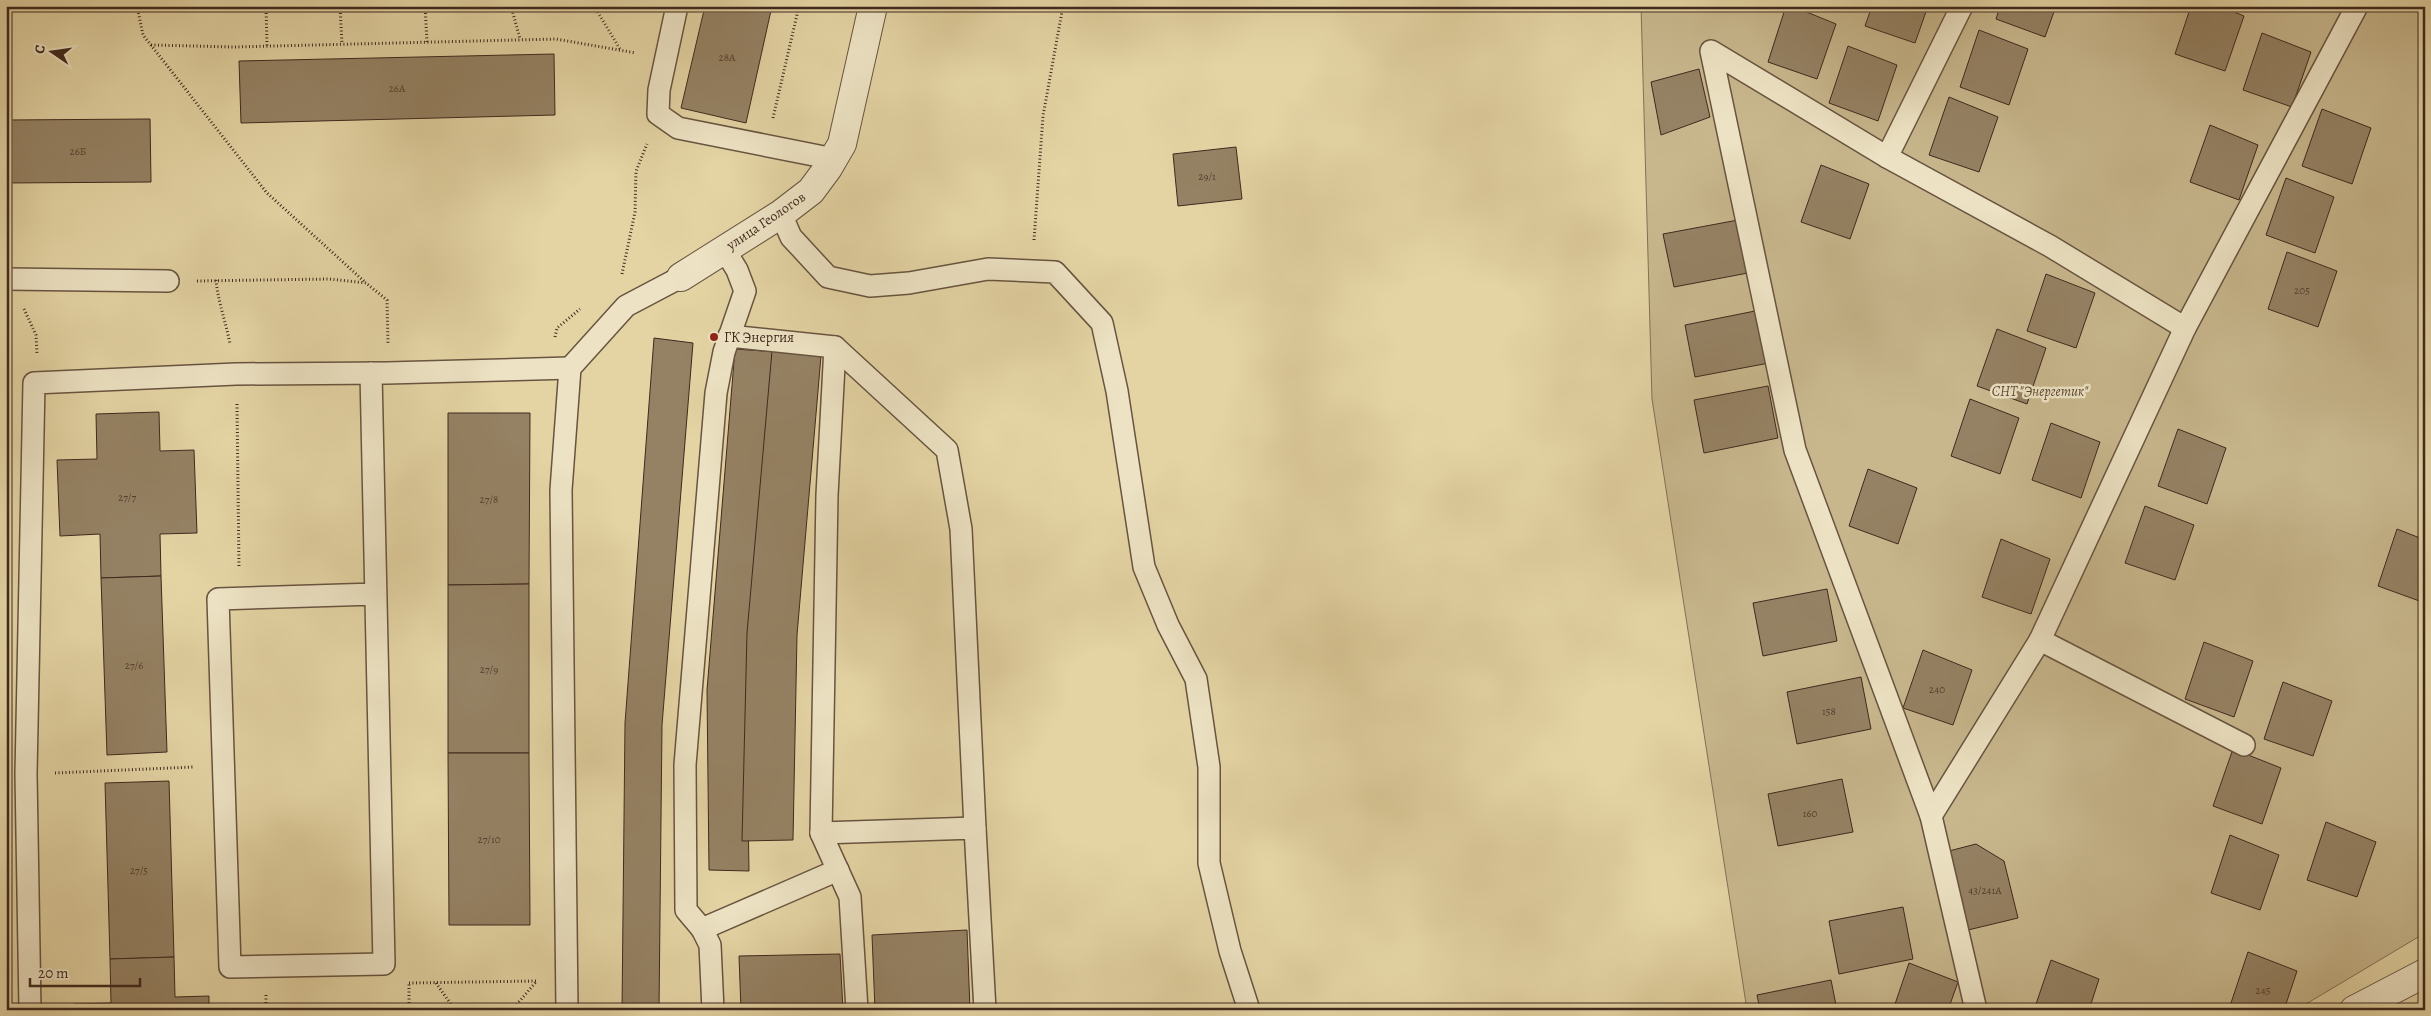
<svg xmlns="http://www.w3.org/2000/svg" width="2431" height="1016" font-family="Alegreya,serif">
	<style>
		.green { fill: #c8b78d; stroke: #847056 }
		.building { fill: #958264; stroke: #3f291e }
		.lines { fill: none; stroke-linecap: round; stroke-linejoin: round }
		.lane-casing { stroke: #685440; stroke-width: 24 }
		.street-casing { stroke: #685440; stroke-width: 30 }
		.path { stroke: #3f291e; stroke-width: 3; stroke-dasharray: 1 2.5; stroke-linecap: butt }
		.lane { stroke: #ede3c4; stroke-width: 21 }
		.street { stroke: #ede3c4; stroke-width: 28 }
		.poi-dot { fill: #8f2418; stroke: #ede3c4; stroke-width: 2 }
		.labels { text-anchor: middle; dominant-baseline: central; stroke-width: 5; stroke-linejoin: round; paint-order: stroke }
		.number-label { font-size: 11px; fill: #543f30 }
		.street-label { font-size: 14px; fill: #3f291e; stroke: #ede3c4 }
		.poi-label { font-size: 14px; fill: #3f291e; stroke: #ede3c4; text-anchor: start }
		.park-label { font-size: 14px; font-style: italic; fill: #5a4534; stroke: #ede3c4 }
	</style>
	<rect width="100%" height="100%" fill="#e4d4a4"/>
	<filter id="stains"><feTurbulence type="fractalNoise" baseFrequency=".004" numOctaves="4"/><feColorMatrix values="0 0 0 0 .2 0 0 0 0 .09 0 0 0 0 .02 0 0 0 .5 -.17"/></filter>
	<radialGradient id="worn" r=".72"><stop offset=".6" stop-color="#630" stop-opacity="0"/><stop offset="1" stop-color="#630" stop-opacity=".3"/></radialGradient>
	<path class="green" d="M1641 6H2425V933L2296 1010H1747L1652 399Z"/>
	<g class="building">
		<path d="M705 6H772L746 123 681 108Z"/>
		<path d="M1786 6H1792L1836 24 1817 79 1768 62Z"/>
		<path d="M1872 6H1928L1915 43 1865 26Z"/>
		<path d="M2000 6H2056L2045 37 1996 19Z"/>
		<path d="M2191 6H2219L2244 16 2225 71 2175 54Z"/>
		<path d="M1979 30 2028 49 2009 105 1960 87Z"/>
		<path d="M2262 33 2311 52 2292 107 2243 90Z"/>
		<path d="M1848 46 1897 65 1878 121 1829 103Z"/>
		<path d="M554 54 555 115 241 123 239 61Z"/>
		<path d="M1699 69 1710 117 1661 135 1651 82Z"/>
		<path d="M1949 97 1998 117 1979 172 1929 155Z"/>
		<path d="M2322 109 2371 128 2352 184 2302 166Z"/>
		<path d="M150 119 151 182 6 183V120Z"/>
		<path d="M2210 125 2258 145 2239 200 2190 182Z"/>
		<path d="M1236 147 1242 199 1178 206 1173 154Z"/>
		<path d="M1821 165 1869 184 1850 239 1801 222Z"/>
		<path d="M2286 178 2334 197 2315 253 2266 235Z"/>
		<path d="M1738 220 1748 273 1674 287 1663 234Z"/>
		<path d="M2287 252 2337 271 2318 327 2268 309Z"/>
		<path d="M2046 274 2095 293 2076 348 2027 331Z"/>
		<path d="M1760 310 1769 363 1695 377 1685 325Z"/>
		<path d="M1997 329 2046 348 2027 404 1977 386Z"/>
		<path d="M654 338 693 343 662 725 659 1010H622L625 723Z"/>
		<path d="M735 349 778 352 746 691 749 871 709 870 707 690Z"/>
		<path d="M772 351 821 356 797 635 793 840 742 841 747 633Z"/>
		<path d="M1768 386 1778 438 1704 453 1694 400Z"/>
		<path d="M1970 399 2019 418 2000 474 1951 456Z"/>
		<path d="M159 412 160 451 194 450 197 533 160 534 161 576 101 578 100 534 60 536 57 460 97 459 96 414Z"/>
		<path d="M448 413H530L529 584 448 585Z"/>
		<path d="M2051 423 2100 442 2081 498 2032 480Z"/>
		<path d="M2178 429 2226 448 2207 504 2158 486Z"/>
		<path d="M1868 469 1917 488 1898 544 1849 526Z"/>
		<path d="M2145 506 2194 525 2175 580 2125 563Z"/>
		<path d="M2397 529 2425 540V603L2378 586Z"/>
		<path d="M2001 539 2050 559 2031 614 1982 597Z"/>
		<path d="M161 576 167 752 107 755 101 578Z"/>
		<path d="M529 584V753H448V585Z"/>
		<path d="M1827 589 1837 641 1763 656 1753 603Z"/>
		<path d="M2204 642 2253 661 2234 717 2185 699Z"/>
		<path d="M1923 650 1972 670 1953 725 1903 708Z"/>
		<path d="M1861 677 1871 729 1797 744 1787 692Z"/>
		<path d="M2283 682 2332 701 2313 756 2264 739Z"/>
		<path d="M2233 749 2281 768 2262 824 2213 806Z"/>
		<path d="M448 753H529L530 925H449Z"/>
		<path d="M1842 779 1853 832 1778 846 1768 794Z"/>
		<path d="M169 781 174 957 110 959 105 783Z"/>
		<path d="M2326 822 2376 842 2357 897 2307 880Z"/>
		<path d="M2230 835 2279 855 2260 910 2211 893Z"/>
		<path d="M1976 844 2004 861 2018 918 1968 930 1949 851Z"/>
		<path d="M1903 907 1913 959 1839 974 1829 921Z"/>
		<path d="M967 930 970 1010H875L872 935Z"/>
		<path d="M2248 952 2297 971 2284 1010 2229 1009Z"/>
		<path d="M840 954 843 1010H741L739 956Z"/>
		<path d="M174 957 175 997 209 996V1010H74V1004L111 1003 110 959Z"/>
		<path d="M2051 960 2099 979 2089 1010H2034Z"/>
		<path d="M1909 963 1958 982 1948 1010H1893Z"/>
		<path d="M1831 980 1837 1010H1760L1757 995Z"/>
	</g>
	<g class="lines">
		<g class="lane-casing">
			<g id="lane">
				<path d="M677 6 659 90 658 114 678 128 834 159"/>
				<path d="M1887 157 1962 6"/>
				<path d="M781 214 791 237 828 277 870 286 909 283 988 269 1055 272 1102 323 1117 391 1144 567 1168 625 1196 679 1209 767V863L1230 951 1249 1010"/>
				<path d="M6 279 168 281"/>
				<path d="M729 336 835 347 827 495 821 833"/>
				<path d="M835 347 947 450 961 529 975 828"/>
				<path d="M371 373 384 964 230 967 218 599 375 594"/>
				<path d="M2040 640 2244 745"/>
				<path d="M1931 816 2040 640 2185 328 2357 6"/>
				<path d="M702 929 838 870"/>
				<path d="M30 1010 26 774 34 383 236 374 387 373 570 368"/>
				<path d="M567 1010 561 490 570 368 626 306 681 277"/>
				<path d="M713 1010 710 945 702 929 686 910 685 765 716 393 724 352 745 291 737 270 724 249"/>
				<path d="M857 1010 850 897 821 833 975 828 985 1010"/>
				<path d="M1976 1010 1931 816 1795 450 1711 51 1887 157 2050 246 2185 328"/>
			</g>
		</g>
		<g class="street-casing">
			<g id="street">
				<path d="M681 277 781 214 811 191 828 168 842 144 873 6"/>
				<path d="M2354 1010 2425 973"/>
			</g>
		</g>
		<g class="path">
			<path d="M137 6 143 35 267 193 366 283"/>
			<path d="M266 6 267 46"/>
			<path d="M340 6 342 44"/>
			<path d="M425 6 427 42"/>
			<path d="M511 6 520 39"/>
			<path d="M594 6 620 49"/>
			<path d="M151 45 234 47 556 39 636 53"/>
			<path d="M773 118 799 6"/>
			<path d="M1034 240 1043 116 1063 6"/>
			<path d="M622 274 635 212 636 171 647 144"/>
			<path d="M216 280C218 302 226 322 230 344"/>
			<path d="M197 281 329 279 366 283 387 300 388 343"/>
			<path d="M24 309 36 335 37 353"/>
			<path d="M555 337 557 328 580 309"/>
			<path d="M237 404 239 568"/>
			<path d="M55 773 193 767"/>
			<path d="M409 983 536 981"/>
			<path d="M436 983 455 1010"/>
			<path d="M266 995V1010"/>
			<path d="M409 1010V983"/>
			<path d="M512 1010 536 982"/>
		</g>
		<use href="#lane" class="lane"/>
		<use href="#street" class="street"/>
	</g>
	<circle class="poi-dot" cx="714" cy="337" r="5"/>
	<g class="labels">
		<g class="number-label">
			<text x="727" y="57">28А</text>
			<text x="397" y="88">26А</text>
			<text x="78" y="151">26Б</text>
			<text x="1207" y="176">29/1</text>
			<text x="2302" y="290">205</text>
			<text x="127" y="497">27/7</text>
			<text x="489" y="499">27/8</text>
			<text x="134" y="665">27/6</text>
			<text x="489" y="669">27/9</text>
			<text x="1937" y="689">240</text>
			<text x="1829" y="711">158</text>
			<text x="1810" y="813">160</text>
			<text x="489" y="839">27/10</text>
			<text x="139" y="870">27/5</text>
			<text x="1985" y="890">43/241А</text>
			<text x="2263" y="990">245</text>
		</g>
		<g class="street-label">
			<text transform="translate(766 221) rotate(-34)">улица Геологов</text>
		</g>
		<g class="poi-label">
			<text x="724" y="337">ГК Энергия</text>
		</g>
		<g class="park-label">
			<text x="2040" y="391">СНТ "Энергетик"</text>
		</g>
	</g>
	<rect width="2431" height="1016" fill="none" stroke="#e4d4a4" stroke-width="25"/>
	<rect x="8" y="8" width="2416" height="1001" fill="none" stroke="#3f291e" stroke-width="2.5"/>
	<rect x="12" y="12" width="2406" height="991" fill="none" stroke="#3f291e"/>
	<g transform="translate(52 52) rotate(283)" stroke="#ede3c4" stroke-width="4" paint-order="stroke">
	<path d="M0-4L9 19L0 12L-9 19Z" fill="#3f291e"/>
	<text y="-8" font-size="14" font-weight="bold" text-anchor="middle" fill="#3f291e">С</text>
	</g>
	<path d="M30 978v8h110v-8" fill="none" stroke="#3f291e" stroke-width="2.5"/>
	<text x="38" y="978" font-size="15" fill="#3f291e" stroke="#ede3c4" stroke-width="4" paint-order="stroke">20 m</text>
	<rect width="100%" height="100%" filter="url(#stains)"/>
	<rect width="100%" height="100%" fill="url(#worn)"/>
</svg>
